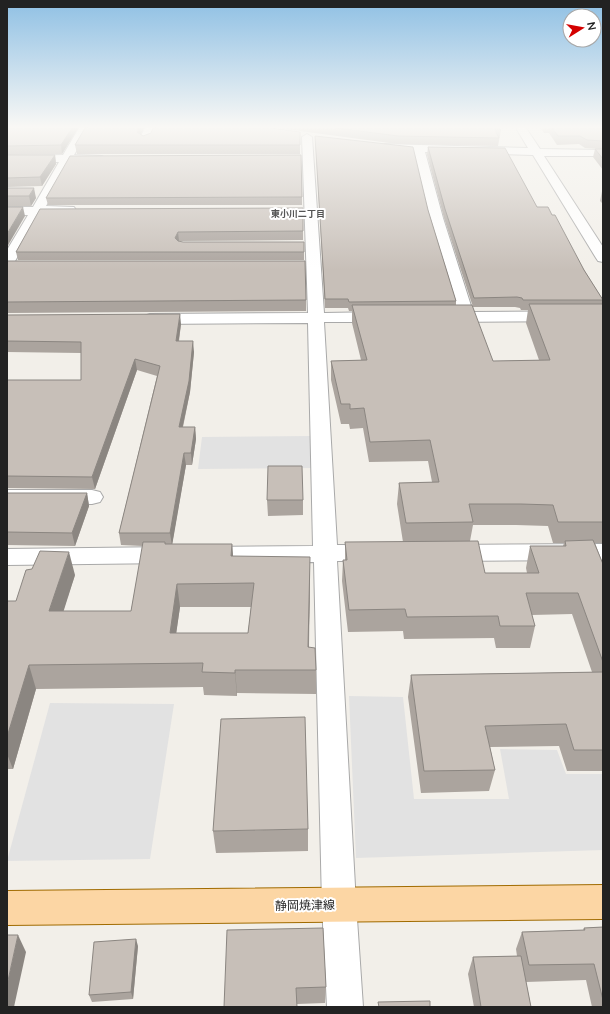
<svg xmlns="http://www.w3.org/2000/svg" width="610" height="1014" font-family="Mulish,'Noto Sans JP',sans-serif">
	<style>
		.parking { fill: #e2e2e2 }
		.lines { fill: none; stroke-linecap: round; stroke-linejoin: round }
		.minor-casing { stroke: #a9a9a9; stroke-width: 2 }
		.major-casing { stroke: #a06b00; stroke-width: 2 }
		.minor { fill: #fff; fill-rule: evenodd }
		.major { fill: #fcd6a4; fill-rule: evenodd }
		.wall { fill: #aba49e; fill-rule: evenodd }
		.shaded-wall { fill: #8b8681 }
		.building { fill: #c7bfb8; stroke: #8b8681; fill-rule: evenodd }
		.labels { text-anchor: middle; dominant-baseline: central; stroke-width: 4; stroke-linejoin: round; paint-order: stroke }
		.far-neighbourhood-label { font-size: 9px; font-weight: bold; fill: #555; stroke: #fff }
		.near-street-label { font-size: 12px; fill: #222; stroke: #fff }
	</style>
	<rect width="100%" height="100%" fill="#f2efe9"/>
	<g class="parking">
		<path d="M311 436 312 468 198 469 202 437Z"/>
		<path d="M349 696 403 697 414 799H509L500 749 557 750 566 774H603V850L356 858Z"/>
		<path d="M50 703 174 704 150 859 7 861Z"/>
	</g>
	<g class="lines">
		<g class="minor-casing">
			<g id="minor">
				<path d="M79 128H89L74 155 102 156 104 158 102 160 98 161 71 162 46 206 74 207 76 210 74 213 41 214 14 263 12 266 7 267V250L28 215H7V207H33L59 162H7V156L63 155Z"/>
				<path d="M145 128H155L151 140 145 143 139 140Z"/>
				<path d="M516 128H526L540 149 603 150V156H544L603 247V262L598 261 596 258 533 155 425 152 443 218 473 312 603 311V321L446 322 440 320 438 317 440 314 457 312 429 218 414 152 385 150 379 147 385 144 528 148Z"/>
				<path d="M307 134 312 137 324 313 382 312 388 314 390 317 388 320 382 322H324L337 545H376L384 547 388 553 384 559 376 561H337L356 904 363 1007H327L322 904 314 562 202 563 194 561 190 555 194 549 202 547 313 546 308 323 150 324 144 322 142 319 144 316 150 314 308 313 302 137Z"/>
				<path d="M7 490H92L100 492 103 497 100 502 92 504H7Z"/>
				<path d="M603 544V560L450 561 442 559 438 553 442 547 450 545Z"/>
				<path d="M170 547 178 549 182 555 178 561 170 563 7 565V549Z"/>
			</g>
		</g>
		<g class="major-casing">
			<path id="major" d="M603 885V919L7 925V891Z"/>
		</g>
		<use href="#minor" class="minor"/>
		<use href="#major" class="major"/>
	</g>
	<g class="wall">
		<path d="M7 128H78L62 154 11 155H55L56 164 42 186 7 187Z"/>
		<path d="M277 128H499L501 130 498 146 397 144Z"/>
		<path d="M541 128H603V170L593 157 595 149H600L585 148 579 144 557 145 549 133H544Z"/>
		<path d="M300 132V154H77L75 145 141 134 143 136Z"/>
		<path d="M315 136 428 210 456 301V305L493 361 539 360 526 323 528 310H521L520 308 515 307H473L444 218 427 155 428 147 537 207 584 270 603 300 602 304H603V543H595L603 564V771H567L559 746 490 747 495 770 489 791 421 793 408 697 411 675 592 672 572 614 532 615 535 626 530 648H496L494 638 404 639 403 631 348 632 342 581 343 560H345V542H403L397 504 399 483 432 482 428 461 369 462 363 428 350 429 349 424H341L331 380V361L361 360 352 323V311H349L348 308H325ZM473 525H516L548 526 553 543H564L563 546H530L526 568 527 573H485L470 541Z"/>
		<path d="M7 188 36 198 31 206H7Z"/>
		<path d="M602 191H603V204L600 201Z"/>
		<path d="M302 197V205H48L46 198Z"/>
		<path d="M40 209 303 231V240L179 241H178L183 242 304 252V260H18L16 252Z"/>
		<path d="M7 261 306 300V311L7 313Z"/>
		<path d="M7 315 181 324 179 341 194 352 190 392 183 427H195L196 439 192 465H186L172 544H232L233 556 310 581 309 647 316 670V694L237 693V696L204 695 203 687 36 689 13 769H7V601H16L75 575 63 611H131L143 546 121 545 119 533 157 376 137 370 95 489 7 488V380H81V353L7 352ZM180 607H251L248 633H176Z"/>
		<path d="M7 493H87L89 506 75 546 7 545Z"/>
		<path d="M267 500H303V515L268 516Z"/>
		<path d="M308 829V851L216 853 213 831Z"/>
		<path d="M603 927V1007H592L586 980 526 982 531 1007H474L468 974 473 957 517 956 516 949 522 932 583 930 584 928Z"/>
		<path d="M227 930 326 987 325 1003 297 1004Z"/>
		<path d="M138 946 133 999 92 1002 89 995Z"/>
	</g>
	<g class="shaded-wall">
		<path d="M72 128H78L62 154 61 145Z"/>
		<path d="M139 128H144L138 140 137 132Z"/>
		<path d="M55 155 56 164 42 186 40 177Z"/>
		<path d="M34 188 36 198 31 206 29 196Z"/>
		<path d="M23 207 25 216 7 247V234Z"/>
		<path d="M178 232 179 241 176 246 175 238Z"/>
		<path d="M180 314 181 324 177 352 176 341Z"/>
		<path d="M193 341 194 352 190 392 180 439 179 427Z"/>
		<path d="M135 359 137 370 95 489 92 477Z"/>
		<path d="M195 427 196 439 192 465 191 453Z"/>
		<path d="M184 453 186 465 172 546 170 533Z"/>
		<path d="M87 493 89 506 75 546 72 533Z"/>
		<path d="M232 544 234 567 231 556Z"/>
		<path d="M69 552 75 575 56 635 49 611Z"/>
		<path d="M310 557V581L308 671V647Z"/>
		<path d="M177 584 180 607 173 656 170 633Z"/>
		<path d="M29 665 36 689 13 769 7 754V737Z"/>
		<path d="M235 670 237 693V696L235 673Z"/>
		<path d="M18 935 26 952 14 1007H7V985Z"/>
		<path d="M136 939 138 946 133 999 131 992Z"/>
	</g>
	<g class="building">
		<path d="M7 128H72L61 145 7 146Z"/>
		<path d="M85 128H139L137 132 143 136 151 133 153 128H271L300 132V145H75Z"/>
		<path d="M336 128H499L501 130H495L499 138 398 136Z"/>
		<path d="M552 128H603V141L587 140 580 136H558Z"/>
		<path d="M315 136 413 147 428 210 456 301 349 302 348 299H325Z"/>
		<path d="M428 147 505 148 537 207H548L552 215H555L584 270 603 300H523L522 298 517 297 474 298 445 209Z"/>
		<path d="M595 149H603V159Z"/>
		<path d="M7 155H55L40 177 7 178Z"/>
		<path d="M301 155 302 197 46 198 70 156Z"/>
		<path d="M7 188H34L29 196H7Z"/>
		<path d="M7 207H23L7 234Z"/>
		<path d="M303 208V231L178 232 175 238 178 241 183 242H304V252H16L40 209Z"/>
		<path d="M7 261H305L306 300 7 302Z"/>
		<path d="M529 304H603V522H558L553 505 521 504H469L473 522 406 523 399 483 439 482 430 440 370 442 364 408 350 409V404H341L331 361 367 360 352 305H472L493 361 550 360Z"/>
		<path d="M180 314 176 341H193L189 381 179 427H195L191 453H184L170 533H119L160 366 135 359 92 477 7 476V380H81V342L7 341V315Z"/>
		<path d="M268 466H302L303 500H267Z"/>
		<path d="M7 493H87L72 533 7 532Z"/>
		<path d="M593 540 603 564V662L578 593H526L535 626H500L498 616 407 617 405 609 349 610 343 560H347L345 542 478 541 485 573H539L530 546H566L565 541Z"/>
		<path d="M143 542H165V544H232L231 556 310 557 308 647 315 648 316 670H235V673L202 672 203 663 29 665 7 737V601H16L26 570 32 569 40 551 69 552 49 611H131ZM254 583 248 633H170L177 584Z"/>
		<path d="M603 672V750H574L566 724 485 726 495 770 424 771 411 675Z"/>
		<path d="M305 717 308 829 213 831 221 719Z"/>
		<path d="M603 927V1000L594 964 529 965 522 932 585 930 584 928Z"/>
		<path d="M323 928 326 987 296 988 297 1007H224L227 930Z"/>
		<path d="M7 935H18L7 985Z"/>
		<path d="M136 939 131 992 89 995 94 942Z"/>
		<path d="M521 956 531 1007H481L473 957Z"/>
		<path d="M430 1001V1007H379L378 1002Z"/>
	</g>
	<linearGradient id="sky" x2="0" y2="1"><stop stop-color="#8fc0e4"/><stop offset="0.47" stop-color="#f9f8f5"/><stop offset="1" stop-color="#f9f8f5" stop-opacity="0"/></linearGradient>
	<rect width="610" height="270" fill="url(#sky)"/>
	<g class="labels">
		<g class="far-neighbourhood-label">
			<text x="298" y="213">東小川二丁目</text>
		</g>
		<g class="near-street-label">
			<text transform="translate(305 905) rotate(-1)">静岡焼津線</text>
		</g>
	</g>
	<rect width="610" height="1014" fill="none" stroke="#222222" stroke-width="16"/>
	<g transform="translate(582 28) rotate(79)"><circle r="19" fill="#ffffff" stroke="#a7a7a7"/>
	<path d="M0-3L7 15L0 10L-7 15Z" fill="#d40000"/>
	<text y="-6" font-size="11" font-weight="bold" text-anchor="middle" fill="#222222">N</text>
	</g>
</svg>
